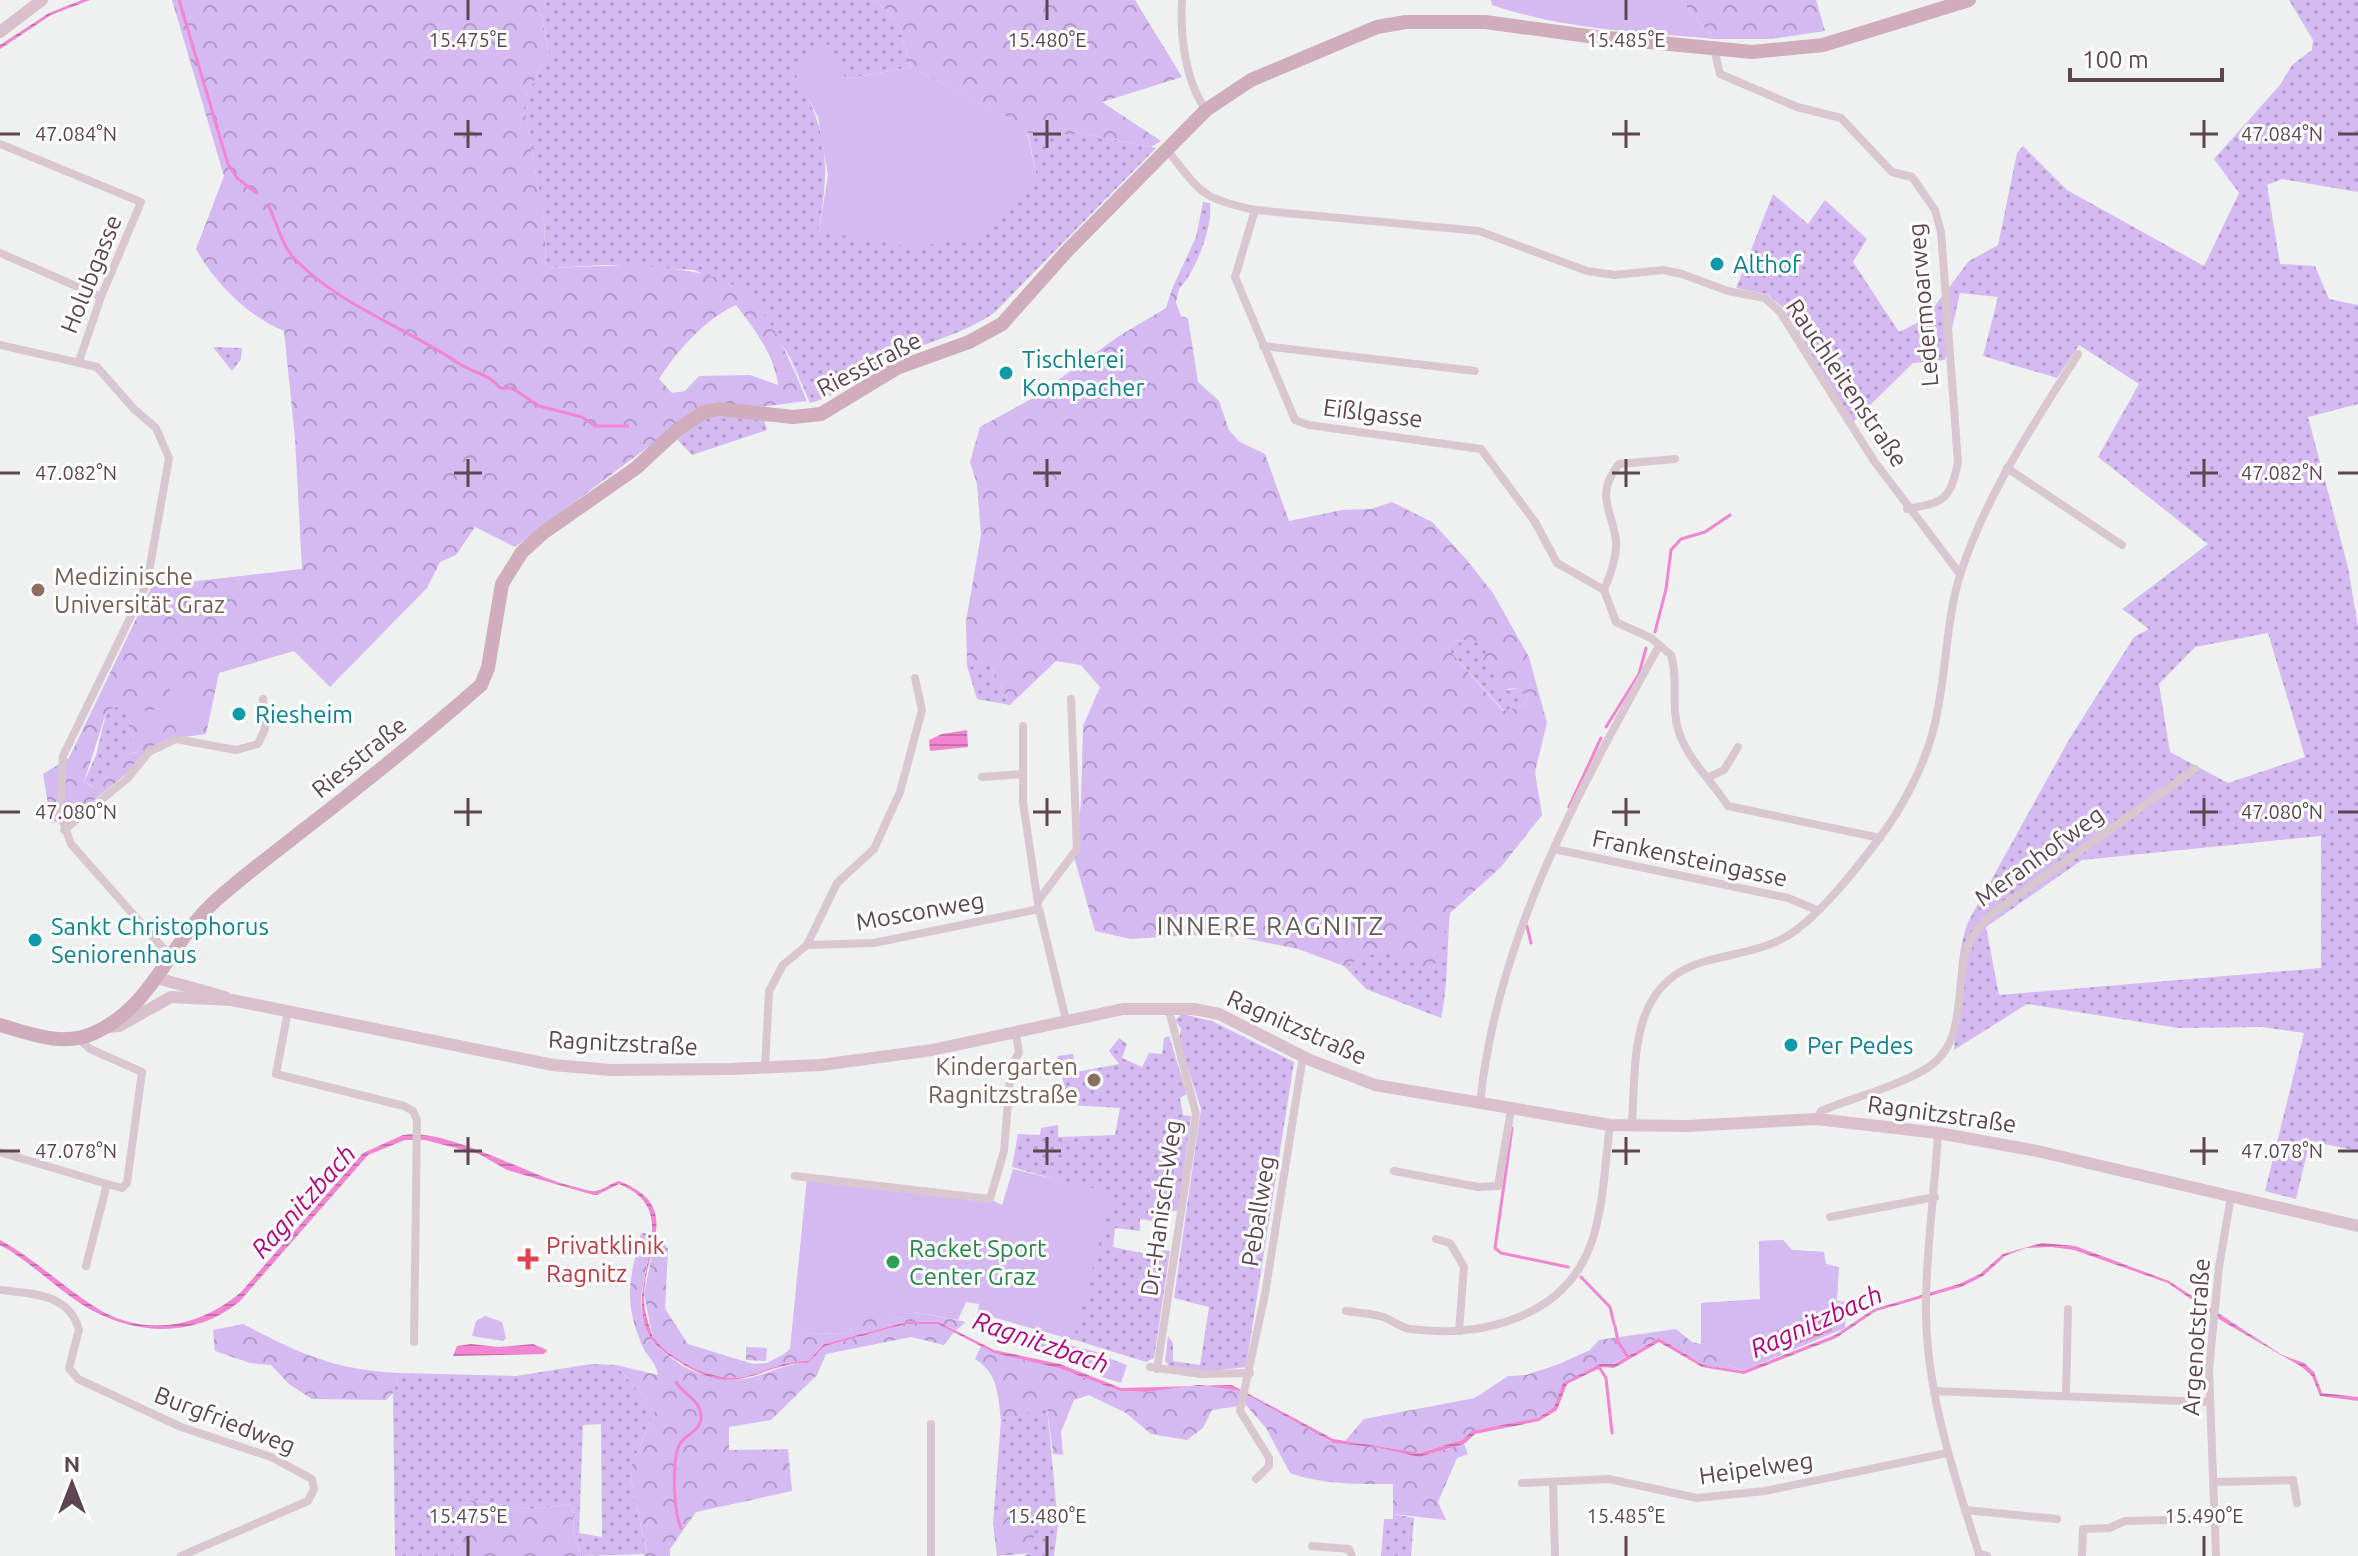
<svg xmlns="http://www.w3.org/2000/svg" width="2358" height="1556" font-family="Ubuntu,sans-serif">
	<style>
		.grass { fill: url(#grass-dots); fill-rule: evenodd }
		.forest { fill: url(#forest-crowns); fill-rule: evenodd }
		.garden { fill: #d4baf1 }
		.water { fill: url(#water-rules) }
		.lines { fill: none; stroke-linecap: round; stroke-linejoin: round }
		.stream { stroke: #f185d1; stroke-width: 3 }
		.street { stroke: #d9c7cf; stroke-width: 8 }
		.secondary { stroke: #d9c0ca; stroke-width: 12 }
		.primary { stroke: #cfadbb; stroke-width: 14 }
		.ticks { fill: none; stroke: #5d4650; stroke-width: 3 }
		.culture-dot { fill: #0f9aa8; stroke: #fff; stroke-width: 3 }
		.education-dot { fill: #8d6e63; stroke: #fff; stroke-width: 3 }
		.health-dot { fill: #e0444e; stroke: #fff; stroke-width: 3 }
		.leisure-dot { fill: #2e9e5b; stroke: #fff; stroke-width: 3 }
		.labels { text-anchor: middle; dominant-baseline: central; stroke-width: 6; stroke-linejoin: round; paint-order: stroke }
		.culture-label { font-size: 24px; fill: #0d838f; stroke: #fff; text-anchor: start }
		.street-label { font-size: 24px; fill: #5d4650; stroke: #fff }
		.education-label { font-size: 24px; fill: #785e54; stroke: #fff; text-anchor: start }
		.health-label { font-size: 24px; fill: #be3a42; stroke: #fff; text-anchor: start }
		.leisure-label { font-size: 24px; fill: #27864d; stroke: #fff; text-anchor: start }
		.neighbourhood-label { font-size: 26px; letter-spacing: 2px; fill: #645b5e; stroke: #fff }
		.water-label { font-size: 26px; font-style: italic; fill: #b1047e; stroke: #fff }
		.ticks-label { font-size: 20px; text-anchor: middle; fill: #5d4650; stroke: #fff; stroke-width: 6; stroke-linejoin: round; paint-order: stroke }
	</style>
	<defs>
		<pattern id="grass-dots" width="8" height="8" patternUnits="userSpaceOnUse" patternTransform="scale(2)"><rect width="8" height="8" fill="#d4baf1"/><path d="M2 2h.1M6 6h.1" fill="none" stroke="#af99c6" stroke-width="1.8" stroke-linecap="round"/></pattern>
		<pattern id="forest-crowns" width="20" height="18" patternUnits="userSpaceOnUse" patternTransform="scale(2)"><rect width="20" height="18" fill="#d4baf1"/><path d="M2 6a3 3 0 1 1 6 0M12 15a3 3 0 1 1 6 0" fill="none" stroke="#af99c6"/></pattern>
		<pattern id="water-rules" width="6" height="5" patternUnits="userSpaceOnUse" patternTransform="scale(2)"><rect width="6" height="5" fill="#f185d1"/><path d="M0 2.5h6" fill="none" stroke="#c66fac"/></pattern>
	</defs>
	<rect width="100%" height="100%" fill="#eef1ef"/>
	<g class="grass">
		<path d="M547 0H876L898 22 911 67 846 79 792 65C827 132 831 155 819 230L1037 179 1028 134H1085L1156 148 995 312C965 334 926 342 892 358 863 372 842 395 810 403L790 357 748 295 694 270 605 265 546 268 544 219 523 102 549 52 541 12Z"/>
		<path d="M2289 0H2358V192L2282 179 2267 185 2280 264 2315 266 2329 299 2358 305V404L2308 417 2348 567 2358 627V1151L2310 1141 2296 1199 2265 1191 2304 1033 2262 1027 2178 1028 2027 1004 1954 1050C1958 1009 1954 959 1968 922L2070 738 2134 637 2149 629 2122 609 2208 544 2098 457 2139 384 2079 345 2057 378 1983 356 1998 297 1960 293 1945 360 1913 363 1853 422 1783 308 1767 294 1736 288 1773 194 1808 224 1825 200 1867 239 1853 262 1899 332 1925 319 1969 261 1998 245 2017 153 2023 146 2067 190 2204 266 2239 193 2214 159 2280 85 2292 65 2312 50 2313 40ZM2268 633 2305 757 2228 783 2170 752 2159 684 2195 647ZM2321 836V968L1999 995 1986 927 2082 860Z"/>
		<path d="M1203 202 1210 203C1213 227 1196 271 1179 289H1172L1196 237Z"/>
		<path d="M213 347 242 348 241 359 232 371Z"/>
		<path d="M718 416 764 420 767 430 692 455 675 437 704 419Z"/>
		<path d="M1462 640H1487L1496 670 1508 690 1519 688 1529 696 1523 706 1504 711 1448 649 1451 641Z"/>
		<path d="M967 666H991L1010 705 977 699Z"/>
		<path d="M126 703 138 751 116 760 94 787 84 782 96 755 107 710Z"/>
		<path d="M1450 913C1447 945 1448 989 1441 1018L1366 989 1344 966Z"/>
		<path d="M1182 1014 1212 1021 1294 1062 1246 1367 1202 1372 1171 1368 1165 1361 1168 1336 1173 1343V1361L1200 1365 1209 1307 1174 1298 1201 1109 1179 1040 1181 1029 1175 1020Z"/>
		<path d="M1169 1036 1187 1094 1180 1098 1183 1115 1191 1116 1178 1210 1167 1213 1166 1223 1140 1219V1231L1115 1228 1113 1247 1161 1257 1163 1250 1170 1251 1154 1358 1146 1362 1033 1327 1090 1189 1012 1167 1018 1134 1040 1135 1041 1128 1058 1125V1137L1115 1135 1120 1108 1069 1105 1057 1056 1073 1054 1077 1072 1119 1064 1109 1051 1119 1038 1127 1044 1122 1058 1142 1067 1149 1053 1162 1054 1164 1038Z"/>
		<path d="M591 1364 616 1365 655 1411 629 1471 647 1554 581 1556 574 1533 572 1504 532 1509 471 1500 457 1556H395L393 1393 399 1373 516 1376ZM601 1424 602 1536V1537L579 1533 583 1425Z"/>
		<path d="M1047 1407 1058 1524 1054 1556H1023L1030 1553 1005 1508 993 1523 1001 1420Z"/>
		<path d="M1393 1514 1414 1518 1411 1556H1381L1384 1519H1393Z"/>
	</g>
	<g class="forest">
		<path d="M172 0H547L541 13 549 52 523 102 544 219 546 268C598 266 708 258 748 295 771 315 796 373 807 401L689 416 515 547 475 527 456 555 440 562 427 588 330 687 294 651 219 673 206 734 169 739 71 819 51 823 43 774 69 758 152 586 302 569 295 438 284 331C247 316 215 283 196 249L224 176ZM736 305C754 328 775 356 778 385L750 375 699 376 685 391 672 393 659 379C677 351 705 319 736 305ZM126 704 132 750 137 752 116 759 93 787 84 782 107 710Z"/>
		<path d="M876 0H1135L1182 77 1102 102 1161 141 1151 147 1085 134H1028L1025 127 911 67 898 22Z"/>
		<path d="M1681 0H1816L1825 31 1772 39H1714Z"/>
		<path d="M1172 289H1179L1176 303 1181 316 1188 318 1198 382 1219 401 1229 430 1240 442 1265 454 1289 521 1342 510 1371 509 1392 502 1432 522 1466 559 1493 593 1529 657 1547 723 1535 772 1542 815 1501 867 1450 913 1433 972 1385 949 1344 966 1298 949 1239 937 1191 935 1131 939 1095 931 1074 857 1081 804 1083 726 1100 687 1081 665 1056 661 1010 705 991 666H967L966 621 981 535 977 484 970 462 980 427 1035 397 1119 336 1166 308ZM1462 640 1487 641 1488 649 1481 664 1496 671 1494 690 1519 688 1529 696 1523 706 1503 711 1448 649 1452 641Z"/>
		<path d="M641 1233H652C651 1257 640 1283 641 1307 645 1353 699 1384 742 1379 766 1377 783 1362 808 1363L825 1346 906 1324H938L954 1332 944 1345 911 1337 826 1354 817 1375 771 1420 729 1427V1450L788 1449 792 1491 696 1512 670 1549V1556H643L647 1553 629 1471 655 1411 616 1365 658 1375C656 1361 646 1357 641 1343 623 1298 630 1278 641 1233Z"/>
		<path d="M656 1234 668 1249 665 1309 688 1344 753 1364 767 1363 784 1354 807 1334 850 1333 853 1312 910 1319 915 1312 966 1322 956 1330 939 1322H906L824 1344 808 1361C785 1360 770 1370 748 1376 715 1384 675 1362 653 1339L644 1294Z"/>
		<path d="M1783 1240 1792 1250 1824 1252 1729 1365 1743 1371 1704 1365 1659 1338 1613 1364 1600 1365 1564 1383 1554 1407 1538 1418 1473 1431 1462 1440 1420 1453 1345 1441 1364 1419 1475 1398 1508 1376 1526 1375 1559 1364 1590 1350 1599 1340 1676 1329 1692 1342 1701 1344V1303L1760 1299 1759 1241Z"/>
		<path d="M243 1324C301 1354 332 1369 399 1373L393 1393 386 1400 312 1399 289 1384 271 1365 250 1363 215 1351 213 1330Z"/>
		<path d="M997 1326 1097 1352 1095 1366 998 1341 991 1336Z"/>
		<path d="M981 1346 994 1353 1058 1368 1120 1391 1147 1392 1199 1385 1240 1391 1334 1443 1375 1446 1419 1457 1464 1444 1468 1454 1457 1458 1438 1502 1446 1520 1393 1514V1484C1359 1484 1323 1485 1290 1473L1266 1428 1246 1405 1212 1410 1203 1428 1187 1440 1151 1434 1126 1413 1089 1395 1074 1400 1061 1432 1063 1455 1053 1454 1047 1408 1001 1420C998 1395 998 1373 975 1359Z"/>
		<path d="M746 1347 767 1348 766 1361 746 1360Z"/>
		<path d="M1108 1358 1127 1365 1121 1383 1102 1377Z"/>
		<path d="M470 1500 532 1509 572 1504 574 1533 581 1556H457Z"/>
		<path d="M1005 1508 1025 1513 1035 1533 1030 1553 997 1556 993 1523Z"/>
	</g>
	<g class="garden">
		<path d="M1491 0H1681L1714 39C1639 32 1565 30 1492 5Z"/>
		<path d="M830 44 846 79 911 67 1026 127 1037 179 983 237 911 247 819 231 828 175 818 117 791 65Z"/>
		<path d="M193 683 200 729 176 732 169 686Z"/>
		<path d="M160 709 162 739 142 741 139 711Z"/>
		<path d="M1013 1169 1113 1193 1073 1340 978 1313 979 1304 966 1302 958 1320 915 1312 911 1319 853 1313 850 1333 807 1334 790 1349 807 1177 990 1199 1002 1205Z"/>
		<path d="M1783 1240 1792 1250 1824 1252 1826 1264 1839 1267 1837 1301 1846 1302 1845 1328 1743 1371C1701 1353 1702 1347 1701 1303L1760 1300 1759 1241Z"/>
		<path d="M485 1316 502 1322 506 1338 503 1341 472 1336 476 1321Z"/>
	</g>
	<g class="water">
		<path d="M82 0H90L51 15 0 49V45L49 13Z"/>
		<path d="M967 730 968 747 930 751 929 740 942 734Z"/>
		<path d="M403 1135C448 1128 524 1174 571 1186 578 1187 589 1192 596 1191 603 1190 611 1183 619 1181 684 1207 645 1246 644 1295 643 1309 649 1324 653 1338 674 1362 715 1384 748 1376 770 1370 785 1360 808 1361L824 1344 906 1322H939L994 1350 1060 1364 1121 1388 1232 1385 1333 1439 1420 1453 1462 1440 1472 1431 1538 1418 1554 1407 1563 1383 1600 1364H1614L1659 1338 1704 1365 1743 1371 1835 1335 1874 1309 1959 1284 1980 1274 2003 1254 2042 1243 2075 1246 2169 1281 2282 1355 2304 1363 2314 1372 2322 1393 2358 1397V1401L2320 1396 2312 1376 2302 1367 2222 1321 2168 1283 2074 1250 2051 1247 2026 1248 2005 1256 1983 1276 1961 1287 1876 1311 1836 1338 1744 1374 1702 1367 1659 1342 1614 1368 1602 1367 1567 1384 1557 1410 1539 1421 1475 1434 1464 1444 1419 1457 1375 1447 1334 1443 1240 1391 1199 1385 1147 1392 1120 1391 1058 1368 994 1353 938 1324H906L825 1346 808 1363C776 1361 751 1384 718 1379 702 1376 687 1367 673 1358 593 1308 702 1217 619 1184L597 1195 590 1194 507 1170 479 1154 425 1140H405L368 1155 239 1302C197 1336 143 1336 95 1312 62 1295 35 1264 0 1245V1240C35 1259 62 1286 95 1307 144 1338 199 1328 241 1292L363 1153Z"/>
		<path d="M1833 1311 1832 1331 1778 1351 1772 1333Z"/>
		<path d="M471 1344 499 1347 533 1344 547 1350 544 1354 453 1356 457 1346Z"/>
	</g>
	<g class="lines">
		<g class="stream">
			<path d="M179 0 228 164 237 178 257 193"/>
			<path d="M268 205C276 220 281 243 292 256 336 304 405 327 458 363 473 373 490 374 500 388H512L539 406 582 417 595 426H628"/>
			<path d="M1655 632 1666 589 1671 550 1681 539 1705 532 1730 515"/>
			<path d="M1606 727 1639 674 1646 648"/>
			<path d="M1569 807 1601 738"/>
			<path d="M1527 926 1531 943"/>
			<path d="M1512 1128 1495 1248 1501 1253 1568 1267"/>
			<path d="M1581 1277 1610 1307 1614 1324"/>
			<path d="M1615 1326 1618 1342 1628 1357"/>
			<path d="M1599 1367 1606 1378 1612 1433"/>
			<path d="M676 1382C683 1395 701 1399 701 1417 701 1430 689 1433 682 1441 670 1454 674 1512 681 1528"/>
		</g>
		<g class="street">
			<path d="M1182 0C1180 35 1185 81 1206 110"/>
			<path d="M1714 49 1720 74 1797 107 1841 118 1892 172 1912 177 1935 210 1941 232 1958 462C1950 501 1944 502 1907 509"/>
			<path d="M0 144 141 202 101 297 79 361"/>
			<path d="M1167 150C1202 193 1199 198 1255 210L1479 231 1587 271 1615 275 1663 270 1682 274 1728 291 1765 298 1780 312 1874 461 1960 574"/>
			<path d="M1255 210 1235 277 1295 420 1309 425 1481 449 1535 522 1557 563 1604 590 1616 622 1651 638 1671 655C1679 680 1670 707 1679 732 1688 760 1711 780 1728 806L1880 838"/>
			<path d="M0 253 101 297"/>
			<path d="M0 345 97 367 134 409 156 428 169 458 147 583 63 756 60 813 71 844 170 956"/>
			<path d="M1263 346 1475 371"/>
			<path d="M2007 468 2122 545"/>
			<path d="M1604 590C1610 576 1617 556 1616 541 1612 508 1594 496 1619 464L1675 459"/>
			<path d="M1023 726V802L1038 904"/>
			<path d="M982 777 1023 774"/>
			<path d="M1709 777 1724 770 1738 747"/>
			<path d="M64 830 127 779 149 752 176 739 236 750 258 744 265 729 263 699"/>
			<path d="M1554 849 1788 898 1817 910"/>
			<path d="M1038 901 1077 849 1071 699"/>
			<path d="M807 945 874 943 1039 909 1066 1020"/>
			<path d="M288 1011 276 1074 404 1106 413 1111 417 1120 414 1342"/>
			<path d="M79 1039 90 1049 142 1072 127 1183 122 1188 107 1184 86 1266"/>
			<path d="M765 1068 769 991 783 965 807 945 837 883 874 849 900 792 922 710 915 678"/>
			<path d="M1480 1104C1496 938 1580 789 1659 646"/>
			<path d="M1817 1119 1821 1111C1854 1097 1893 1088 1924 1070 1972 1042 1951 984 1970 942 1976 930 1983 922 1993 913L2195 769"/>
			<path d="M1632 1126C1636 1060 1628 982 1706 961 1731 954 1765 950 1787 936 1818 918 1856 869 1878 840 1902 809 1925 765 1934 727 1947 676 1945 621 1961 572 1987 493 2034 424 2078 354"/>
			<path d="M1938 1133C1935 1187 1927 1243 1926 1298 1924 1387 1953 1471 1979 1554L1987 1556"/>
			<path d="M0 1152 107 1184"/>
			<path d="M1394 1171 1478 1187 1498 1186 1511 1110"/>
			<path d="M795 1176 990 1199 1004 1151 1011 1066 1019 1053 1016 1033"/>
			<path d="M1830 1217 1935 1197"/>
			<path d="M1436 1239 1450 1243 1464 1267 1459 1331"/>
			<path d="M0 1290C33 1294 69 1293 79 1330L69 1368 78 1379 181 1427 271 1457 312 1479 314 1489 308 1501 181 1556"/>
			<path d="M1346 1311C1358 1313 1377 1313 1388 1319 1396 1323 1400 1327 1410 1329 1482 1338 1566 1318 1592 1241 1604 1205 1605 1162 1610 1125"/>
			<path d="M1150 1367 1201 1374 1250 1373"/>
			<path d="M1157 1369 1196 1114 1168 1007"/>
			<path d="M1934 1391 2208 1402"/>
			<path d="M2066 1396 2068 1309"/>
			<path d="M931 1424V1556"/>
			<path d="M1256 1479 1269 1466V1458L1240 1411 1265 1294 1303 1056"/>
			<path d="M2214 1482 2293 1480 2297 1503"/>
			<path d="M1522 1483 1609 1479 1697 1498 1765 1491 1947 1453"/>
			<path d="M1553 1483 1555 1556"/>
			<path d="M1965 1510 2057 1519"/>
			<path d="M1312 1546 1349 1549 1352 1556"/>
			<path d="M2082 1556 2083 1529 2109 1528 2125 1521 2215 1519"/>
			<path d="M2216 1556 2209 1369 2219 1267 2231 1196"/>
		</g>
		<g class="secondary">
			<path d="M0 32 42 0"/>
			<path d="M157 978 225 997"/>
			<path d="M109 1027 119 1026 171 997 232 1000 553 1065 611 1070 731 1069 821 1065 932 1050 1123 1009H1194L1219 1014 1310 1060 1375 1085 1610 1125 1686 1126 1817 1119 1938 1133 2037 1151 2358 1226"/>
		</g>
		<path class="primary" d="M0 1025C31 1034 63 1047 94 1033 152 1007 169 945 212 904 240 878 272 855 302 831 363 784 423 736 481 685L488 668 502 584 522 552 543 533 636 468 677 430 704 412 719 409 793 417 821 414 897 368 969 342 1002 324 1065 253 1206 110 1251 80 1377 27 1406 22H1485L1588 36 1752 52 1823 45 1969 0"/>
	</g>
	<path class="ticks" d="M468 0V20M1047 0V20M1626 0V20M468 120V148M1047 120V148M1626 120V148M2204 120V148M0 134H20M454 134H482M1033 134H1061M1612 134H1640M2190 134H2218M2338 134H2358M468 459V487M1047 459V487M1626 459V487M2204 459V487M0 473H20M454 473H482M1033 473H1061M1612 473H1640M2190 473H2218M2338 473H2358M468 798V826M1047 798V826M1626 798V826M2204 798V826M0 812H20M454 812H482M1033 812H1061M1612 812H1640M2190 812H2218M2338 812H2358M468 1137V1165M1047 1137V1165M1626 1137V1165M2204 1137V1165M0 1151H20M454 1151H482M1033 1151H1061M1612 1151H1640M2190 1151H2218M2338 1151H2358M468 1536V1556M1047 1536V1556M1626 1536V1556M2204 1536V1556"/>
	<g class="culture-dot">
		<circle cx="1717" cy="264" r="8"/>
		<circle cx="1006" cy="373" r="8"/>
		<circle cx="239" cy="714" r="8"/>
		<circle cx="35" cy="940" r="8"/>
		<circle cx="1791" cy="1045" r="8"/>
	</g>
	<g class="education-dot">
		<circle cx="38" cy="590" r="8"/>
		<circle cx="1094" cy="1080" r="8"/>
	</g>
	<path class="health-dot" d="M524 1247h8v8h8v8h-8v8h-8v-8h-8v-8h8z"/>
	<circle class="leisure-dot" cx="893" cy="1262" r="8"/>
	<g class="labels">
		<g class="culture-label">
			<text x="1733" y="264">Althof</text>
			<text x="1022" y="359">Tischlerei<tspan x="1022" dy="28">Kompacher</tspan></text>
			<text x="255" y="714">Riesheim</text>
			<text x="51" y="926">Sankt Christophorus<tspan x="51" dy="28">Seniorenhaus</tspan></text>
			<text x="1807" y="1045">Per Pedes</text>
		</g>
		<g class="street-label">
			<text transform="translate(91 274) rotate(-68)">Holubgasse</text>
			<text transform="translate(1923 305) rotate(-95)">Ledermoarweg</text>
			<text transform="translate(869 364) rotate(-27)">Riesstraße</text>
			<text transform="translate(1847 383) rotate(56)">Rauchleitenstraße</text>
			<text transform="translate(1373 413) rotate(7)">Eißlgasse</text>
			<text transform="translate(359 757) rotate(-39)">Riesstraße</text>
			<text transform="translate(2039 856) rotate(-36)">Meranhofweg</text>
			<text transform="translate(1690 858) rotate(12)">Frankensteingasse</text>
			<text transform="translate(920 911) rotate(-10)">Mosconweg</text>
			<text transform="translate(1297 1027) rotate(24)">Ragnitzstraße</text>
			<text transform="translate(623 1043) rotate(3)">Ragnitzstraße</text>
			<text transform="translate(1942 1114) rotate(8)">Ragnitzstraße</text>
			<text transform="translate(1161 1208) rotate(-82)">Dr.-Hanisch-Weg</text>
			<text transform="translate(1258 1211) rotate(-81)">Peballweg</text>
			<text transform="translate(2196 1337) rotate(-86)">Argenotstraße</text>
			<text transform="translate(225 1420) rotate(21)">Burgfriedweg</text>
			<text transform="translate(1756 1468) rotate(-8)">Heipelweg</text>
		</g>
		<g class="education-label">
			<text x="54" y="576">Medizinische<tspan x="54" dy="28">Universität Graz</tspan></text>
			<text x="1078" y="1066" text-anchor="end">Kindergarten<tspan x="1078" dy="28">Ragnitzstraße</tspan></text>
		</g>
		<g class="health-label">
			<text x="546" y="1245">Privatklinik<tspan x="546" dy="28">Ragnitz</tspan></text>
		</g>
		<g class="leisure-label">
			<text x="909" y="1248">Racket Sport<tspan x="909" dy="28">Center Graz</tspan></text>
		</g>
		<g class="neighbourhood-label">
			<text x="1271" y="925">INNERE RAGNITZ</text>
		</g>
		<g class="water-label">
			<text transform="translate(303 1201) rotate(-48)">Ragnitzbach</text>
			<text transform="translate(1816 1321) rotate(-24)">Ragnitzbach</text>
			<text transform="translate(1041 1342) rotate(19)">Ragnitzbach</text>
		</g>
	</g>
	<g class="ticks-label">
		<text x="468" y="47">15.475°E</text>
		<text x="1047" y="47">15.480°E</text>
		<text x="1626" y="47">15.485°E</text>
		<text x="76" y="141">47.084°N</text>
		<text x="2282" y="141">47.084°N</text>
		<text x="76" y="480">47.082°N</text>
		<text x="2282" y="480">47.082°N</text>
		<text x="76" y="819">47.080°N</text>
		<text x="2282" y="819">47.080°N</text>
		<text x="76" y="1158">47.078°N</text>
		<text x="2282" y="1158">47.078°N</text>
		<text x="468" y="1523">15.475°E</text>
		<text x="1047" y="1523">15.480°E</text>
		<text x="1626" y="1523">15.485°E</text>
		<text x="2204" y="1523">15.490°E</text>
	</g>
	<g transform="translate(72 1484)" stroke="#ffffff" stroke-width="6" paint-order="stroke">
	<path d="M0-6L14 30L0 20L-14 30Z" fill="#5d4650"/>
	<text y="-12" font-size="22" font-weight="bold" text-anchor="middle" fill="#5d4650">N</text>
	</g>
	<path d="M2070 68v12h152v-12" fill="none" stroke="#5d4650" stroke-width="4"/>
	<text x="2082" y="68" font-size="24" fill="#5d4650" stroke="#ffffff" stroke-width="6" paint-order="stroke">100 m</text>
</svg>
